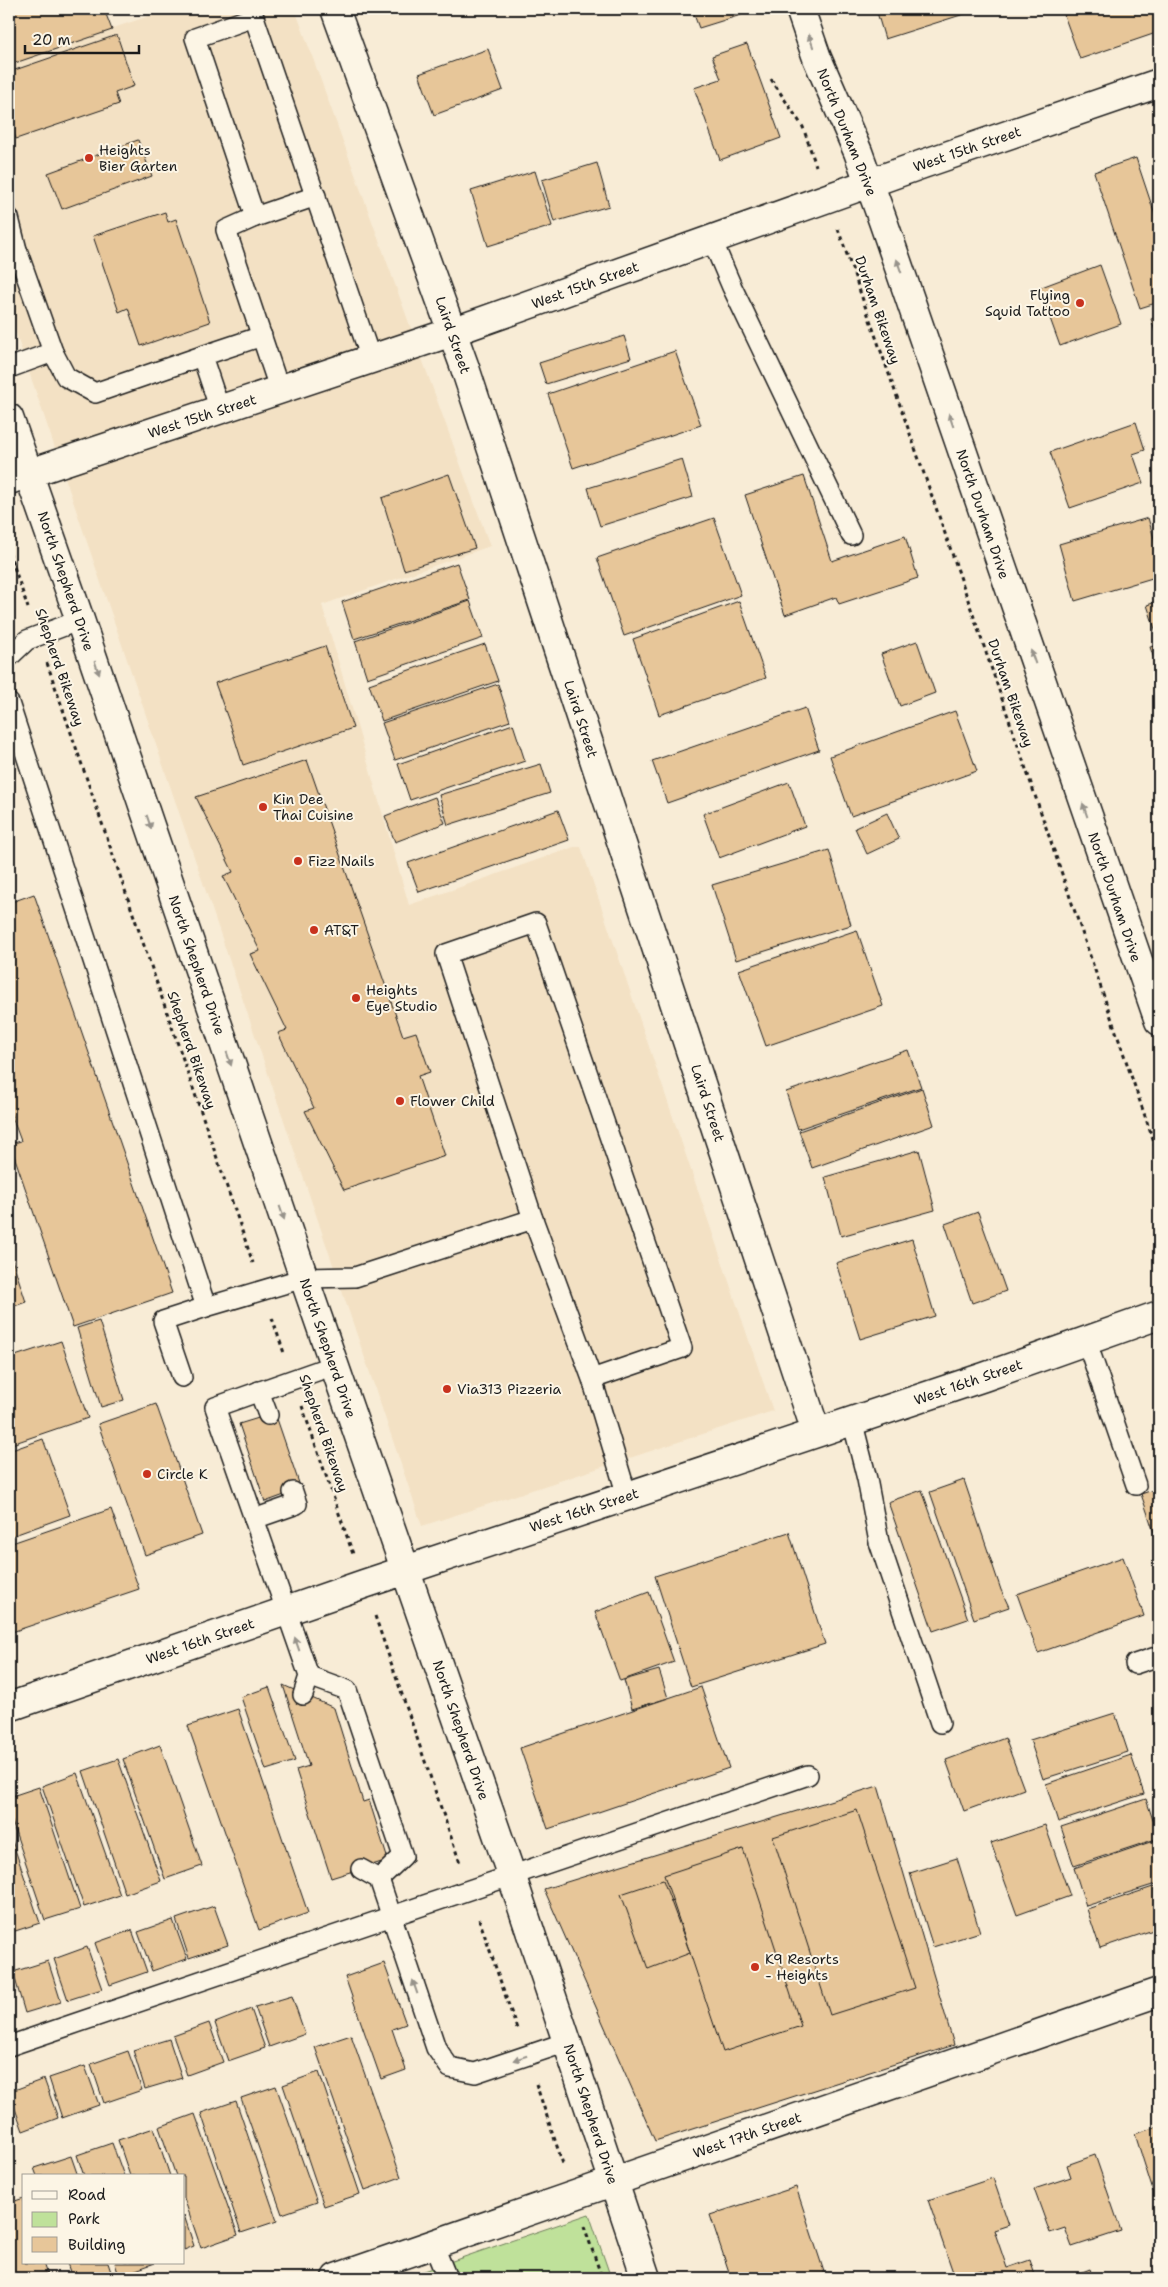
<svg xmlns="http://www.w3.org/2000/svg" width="1168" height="2287" font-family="'Shantell Sans',sans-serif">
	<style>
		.built { fill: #f3e1c4 }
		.green { fill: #bfe19a; stroke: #6e7e5b }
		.building { fill: #e7c699; stroke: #1c1c1c }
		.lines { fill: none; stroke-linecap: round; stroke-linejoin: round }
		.service-casing { stroke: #1c1c1c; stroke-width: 22 }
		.minor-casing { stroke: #1c1c1c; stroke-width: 31 }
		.primary-casing { stroke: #1c1c1c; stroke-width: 31 }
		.path { stroke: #1c1c1c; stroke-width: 3; stroke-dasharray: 4 4; stroke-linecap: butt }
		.service { stroke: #fcf5e5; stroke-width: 19 }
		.minor { stroke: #fcf5e5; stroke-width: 28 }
		.primary { stroke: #fcf5e5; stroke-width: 28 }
		.oneway { fill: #97938b }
		.poi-dot { fill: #c8321e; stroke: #fcf5e5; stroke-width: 2 }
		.labels { text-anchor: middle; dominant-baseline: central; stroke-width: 4; stroke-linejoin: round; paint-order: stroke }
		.street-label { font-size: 14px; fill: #1c1c1c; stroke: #fcf5e5 }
		.poi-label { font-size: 14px; fill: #1c1c1c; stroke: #fcf5e5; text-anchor: start }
	</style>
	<rect width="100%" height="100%" fill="#f8ecd6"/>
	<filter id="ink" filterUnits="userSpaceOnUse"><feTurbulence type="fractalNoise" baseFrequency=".02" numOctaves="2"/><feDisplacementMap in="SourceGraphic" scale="10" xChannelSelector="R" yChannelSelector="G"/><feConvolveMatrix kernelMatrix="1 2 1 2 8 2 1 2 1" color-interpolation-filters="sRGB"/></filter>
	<g filter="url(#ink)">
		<path class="built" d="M170 9H295L490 546 322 605 409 905 574 847H581L773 1411 422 1526 9 313V63Z"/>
		<path class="green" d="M589 2214 611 2278H403Z"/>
		<g class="building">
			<path d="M9 9H104L112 30 9 65Z"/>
			<path d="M692 9H742L744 14 699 28Z"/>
			<path d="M876 9H980L885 39Z"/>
			<path d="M1083 9H1159V32L1080 59 1064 15Z"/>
			<path d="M117 35 134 86 115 93 119 104 16 139 9 119V72Z"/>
			<path d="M747 44 781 138 720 160 694 88 721 79 712 56Z"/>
			<path d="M488 49 503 90 434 115 419 74Z"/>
			<path d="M138 140 152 176 62 209 48 173Z"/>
			<path d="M1136 158 1159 227V302L1140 308 1094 172Z"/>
			<path d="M597 163 609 206 554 222 542 180Z"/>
			<path d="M535 171 552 226 488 246 471 191Z"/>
			<path d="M165 212 168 222 176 219 210 322 141 346 128 308 119 312 93 236Z"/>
			<path d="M1100 265 1121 324 1060 346 1039 288Z"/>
			<path d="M1159 316V343L1151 319Z"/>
			<path d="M624 336 631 358 546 384 539 363Z"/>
			<path d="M675 351 701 425 573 468 548 394Z"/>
			<path d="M1136 422 1145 450 1133 454 1143 483 1070 508 1050 452Z"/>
			<path d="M682 459 693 497 600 526 588 488Z"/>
			<path d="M449 474 475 548 404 570 382 498Z"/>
			<path d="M804 476 832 561 905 536 918 578 839 604 836 597 785 615 745 495Z"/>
			<path d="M714 518 741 595 624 636 597 558Z"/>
			<path d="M1148 518 1159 555V576L1075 601 1059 544Z"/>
			<path d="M457 563 470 600 354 639 342 602Z"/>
			<path d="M470 601 483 638 367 678 355 641Z"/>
			<path d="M739 601 766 678 659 715 633 639Z"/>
			<path d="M1159 601V641L1147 605Z"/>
			<path d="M917 641 935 693 900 706 881 654Z"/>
			<path d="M485 644 498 681 382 721 369 684Z"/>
			<path d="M1159 645V673L1150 647Z"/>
			<path d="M325 646 353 728 243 765 231 727 215 683Z"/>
			<path d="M498 684 510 721 395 760 382 723Z"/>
			<path d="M805 708 819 750 667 803 652 761Z"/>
			<path d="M955 711 977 771 851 816 830 756Z"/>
			<path d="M513 724 525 761 410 800 398 764Z"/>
			<path d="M307 760 403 1036 416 1032 430 1072 418 1076 445 1156 344 1190 305 1111 314 1108 278 1033 287 1030 250 954 260 951 223 876 233 872 196 797Z"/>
			<path d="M541 764 550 793 448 825 439 795Z"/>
			<path d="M789 782 805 826 719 858 703 814Z"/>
			<path d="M435 797 445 823 395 842 385 816Z"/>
			<path d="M558 810 569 840 419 892 408 863Z"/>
			<path d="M887 813 899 839 867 854 855 828Z"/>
			<path d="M829 850 851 925 736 960 712 885Z"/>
			<path d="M34 894 172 1293 73 1327 10 1144 21 1141 9 1109V903Z"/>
			<path d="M857 930 883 1006 766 1046 739 970Z"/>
			<path d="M908 1050 921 1087 798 1129 786 1092Z"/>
			<path d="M922 1088 934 1125 812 1168 799 1131Z"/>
			<path d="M919 1150 935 1210 841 1236 825 1177Z"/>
			<path d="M978 1212 1006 1291 972 1303 945 1224Z"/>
			<path d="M912 1239 935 1316 860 1339 836 1263Z"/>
			<path d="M9 1250 26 1302 9 1308Z"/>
			<path d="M99 1321 124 1400 101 1407 77 1328Z"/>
			<path d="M61 1341 88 1418 9 1445V1358Z"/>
			<path d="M156 1404 202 1535 145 1555 98 1424Z"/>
			<path d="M275 1413 301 1489 265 1502 239 1424Z"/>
			<path d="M43 1439 70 1515 9 1537V1451Z"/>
			<path d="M964 1480 1001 1590 1009 1607 974 1619 930 1492Z"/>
			<path d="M1159 1488V1547L1141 1494Z"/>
			<path d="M922 1490 968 1619 933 1631 888 1502Z"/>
			<path d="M111 1509 139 1589 9 1633V1544Z"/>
			<path d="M789 1532 825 1644 691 1687 655 1576Z"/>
			<path d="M1123 1557 1144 1616 1038 1653 1017 1594Z"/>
			<path d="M649 1592 674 1662 620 1681 595 1612Z"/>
			<path d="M659 1670 668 1698 632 1709 624 1680Z"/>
			<path d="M283 1685 334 1708 363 1802 369 1800 388 1860 331 1878 296 1770 309 1766Z"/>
			<path d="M269 1687 295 1761 266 1770 241 1697Z"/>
			<path d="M701 1687 729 1768 548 1829 520 1748Z"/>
			<path d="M238 1709 308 1913 259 1930 188 1726Z"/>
			<path d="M1115 1713 1128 1752 1043 1779 1030 1740Z"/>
			<path d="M1005 1738 1024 1789 964 1811 946 1760Z"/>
			<path d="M160 1745 202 1866 165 1879 123 1759Z"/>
			<path d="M1131 1755 1144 1794 1058 1822 1046 1784Z"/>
			<path d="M118 1759 161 1881 125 1894 83 1771Z"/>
			<path d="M77 1773 120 1895 84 1907 42 1786Z"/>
			<path d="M878 1786 954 2045 655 2141 544 1889Z"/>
			<path d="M39 1787 80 1909 45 1920 9 1813V1797Z"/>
			<path d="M1146 1799 1159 1838 1074 1866 1061 1827Z"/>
			<path d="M857 1810 915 1988 830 2015 773 1837Z"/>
			<path d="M1045 1825 1070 1896 1017 1915 991 1843Z"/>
			<path d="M9 1832 40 1923 9 1933Z"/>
			<path d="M1159 1839V1883L1086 1906 1074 1868Z"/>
			<path d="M743 1849 801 2026 723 2052 664 1875Z"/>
			<path d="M957 1858 980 1932 933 1947 910 1873Z"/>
			<path d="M663 1880 690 1953 648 1969 621 1894Z"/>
			<path d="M1159 1885V1928L1100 1948 1087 1909Z"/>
			<path d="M214 1906 228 1945 189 1958 176 1919Z"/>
			<path d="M173 1920 187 1959 152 1971 138 1932Z"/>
			<path d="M132 1930 147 1972 110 1985 95 1943Z"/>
			<path d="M87 1947 102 1989 68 2000 54 1959Z"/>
			<path d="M48 1961 61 2002 25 2013 13 1972Z"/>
			<path d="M384 1963 406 2024 392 2029 406 2070 381 2079 345 1977Z"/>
			<path d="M292 1996 305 2034 269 2047 255 2007Z"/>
			<path d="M251 2009 265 2048 228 2061 215 2023Z"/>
			<path d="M209 2023 223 2062 187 2075 173 2036Z"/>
			<path d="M351 2035 401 2177 365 2190 315 2047Z"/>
			<path d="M169 2039 182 2078 145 2089 133 2050Z"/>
			<path d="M128 2051 142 2090 104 2103 91 2064Z"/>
			<path d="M85 2066 99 2105 62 2118 49 2078Z"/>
			<path d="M319 2072 360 2194 324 2206 283 2085Z"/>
			<path d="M44 2079 58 2118 23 2131 9 2092Z"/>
			<path d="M276 2086 317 2202 282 2214 241 2098Z"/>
			<path d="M236 2101 277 2221 241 2233 201 2113Z"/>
			<path d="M195 2114 238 2235 201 2248 184 2198V2176H176L159 2127Z"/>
			<path d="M1159 2126V2210L1135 2134Z"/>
			<path d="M154 2128 170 2176H130L118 2140Z"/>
			<path d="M112 2143 124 2176H84L77 2155Z"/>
			<path d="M1095 2155 1121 2231 1072 2247 1065 2228 1050 2233 1034 2189 1071 2177 1067 2165Z"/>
			<path d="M71 2156 78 2176H37L34 2168Z"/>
			<path d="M993 2178 1009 2225 994 2230 1007 2268 1030 2260 1036 2278H984L982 2270 955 2278 928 2200Z"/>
			<path d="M796 2187 826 2278H731L710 2215Z"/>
			<path d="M24 2198V2263H43L48 2278H9V2203Z"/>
			<path d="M184 2215 194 2246 184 2250Z"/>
			<path d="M67 2263H108L113 2278H72Z"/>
			<path d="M115 2263H155L119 2276Z"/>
			<path d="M1090 2269 1093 2278H1067Z"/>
			<path d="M1157 2273 1159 2278H1142Z"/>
		</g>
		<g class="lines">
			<g class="service-casing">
				<g id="service">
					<path d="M255 217 195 38 254 17 371 359"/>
					<path d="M9 218 17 250"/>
					<path d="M712 240 732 287 851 535"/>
					<path d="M9 252 17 250 53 352"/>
					<path d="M9 368 53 352 66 377 95 393 202 356"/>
					<path d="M280 391 226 230 255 217 316 196"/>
					<path d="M220 410 202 356 262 336"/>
					<path d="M9 657 27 640 80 620"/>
					<path d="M9 703 206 1307 304 1278 355 1277 533 1219"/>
					<path d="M1086 1340 1136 1485"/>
					<path d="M182 1377 163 1321 206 1307"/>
					<path d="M592 1379 682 1348 536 923 446 954 533 1219 592 1379 627 1496"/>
					<path d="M259 1391 268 1415"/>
					<path d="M852 1420 867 1479 879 1542 940 1723"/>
					<path d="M254 1519 297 1504 293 1492"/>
					<path d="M1135 1664 1159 1656"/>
					<path d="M309 1676 347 1690 403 1856 379 1879"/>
					<path d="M303 1695 309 1676 215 1407 334 1365"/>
					<path d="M361 1869 379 1879 436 2048 450 2068 475 2073 567 2042"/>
					<path d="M9 2046C275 1955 542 1867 808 1775"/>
					<path d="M433 2244 447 2278"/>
				</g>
			</g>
			<g class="minor-casing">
				<g id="minor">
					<path d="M335 9 464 365 816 1432"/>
					<path d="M9 480 452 332 923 164 1159 83"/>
					<path d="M9 1707 364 1584 984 1377 1159 1315"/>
					<path d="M336 2278 1159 1992"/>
				</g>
			</g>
			<g class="primary-casing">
				<g id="primary">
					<path d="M800 9 817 58 858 152 883 221 1159 1021"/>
					<path d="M9 418 80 620 304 1278 512 1877 646 2278"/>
				</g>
			</g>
			<g class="path">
				<path d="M771 79 803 127 816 166"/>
				<path d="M838 229 954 559 1159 1157"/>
				<path d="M9 552 28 608"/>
				<path d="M47 663 253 1263"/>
				<path d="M272 1318 284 1353"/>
				<path d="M302 1406 353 1554"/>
				<path d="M375 1616 460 1863"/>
				<path d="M479 1919 517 2029"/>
				<path d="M536 2084 563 2164"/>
				<path d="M584 2226 602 2278"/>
			</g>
			<use href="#service" class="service"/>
			<use href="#minor" class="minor"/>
			<use href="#primary" class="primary"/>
		</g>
		<defs><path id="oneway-solid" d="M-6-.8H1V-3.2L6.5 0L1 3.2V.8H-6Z" transform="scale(1.25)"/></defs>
		<g class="oneway">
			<use href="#oneway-solid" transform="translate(811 41) rotate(-109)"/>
			<use href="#oneway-solid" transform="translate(899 266) rotate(-109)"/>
			<use href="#oneway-solid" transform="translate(951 420) rotate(-109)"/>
			<use href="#oneway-solid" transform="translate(1033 657) rotate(-109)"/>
			<use href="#oneway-solid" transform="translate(97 668) rotate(71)"/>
			<use href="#oneway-solid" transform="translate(1085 810) rotate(-109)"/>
			<use href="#oneway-solid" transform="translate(149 822) rotate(71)"/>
			<use href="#oneway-solid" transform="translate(229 1059) rotate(71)"/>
			<use href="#oneway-solid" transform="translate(282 1213) rotate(71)"/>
			<use href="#oneway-solid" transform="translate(297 1644) rotate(-109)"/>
			<use href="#oneway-solid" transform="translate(415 1987) rotate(-109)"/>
			<use href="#oneway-solid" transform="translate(520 2058) rotate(162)"/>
		</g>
	</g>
	<g class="poi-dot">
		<circle cx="89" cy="158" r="5"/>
		<circle cx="1080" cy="303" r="5"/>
		<circle cx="263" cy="807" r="5"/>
		<circle cx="298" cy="861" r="5"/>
		<circle cx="314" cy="930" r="5"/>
		<circle cx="356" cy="998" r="5"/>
		<circle cx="400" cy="1101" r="5"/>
		<circle cx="447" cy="1389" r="5"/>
		<circle cx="147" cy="1474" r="5"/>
		<circle cx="755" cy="1967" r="5"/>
	</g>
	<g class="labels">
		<g class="street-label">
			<text transform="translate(847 132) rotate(68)">North Durham Drive</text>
			<text transform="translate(967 149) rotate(-19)">West 15th Street</text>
			<text transform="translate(585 285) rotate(-20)">West 15th Street</text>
			<text transform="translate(878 310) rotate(71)">Durham Bikeway</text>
			<text transform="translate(453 335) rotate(71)">Laird Street</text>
			<text transform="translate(202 416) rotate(-18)">West 15th Street</text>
			<text transform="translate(983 514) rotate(71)">North Durham Drive</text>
			<text transform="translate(66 581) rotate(71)">North Shepherd Drive</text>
			<text transform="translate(60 667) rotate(71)">Shepherd Bikeway</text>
			<text transform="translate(1011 693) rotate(71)">Durham Bikeway</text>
			<text transform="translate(581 719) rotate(72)">Laird Street</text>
			<text transform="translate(1115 897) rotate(71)">North Durham Drive</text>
			<text transform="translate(197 965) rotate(71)">North Shepherd Drive</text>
			<text transform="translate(192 1050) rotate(71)">Shepherd Bikeway</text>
			<text transform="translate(708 1103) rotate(72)">Laird Street</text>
			<text transform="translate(328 1348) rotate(71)">North Shepherd Drive</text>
			<text transform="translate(968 1382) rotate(-19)">West 16th Street</text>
			<text transform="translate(324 1433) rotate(71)">Shepherd Bikeway</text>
			<text transform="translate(584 1510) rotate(-18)">West 16th Street</text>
			<text transform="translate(200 1641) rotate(-19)">West 16th Street</text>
			<text transform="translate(461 1730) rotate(71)">North Shepherd Drive</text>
			<text transform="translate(591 2114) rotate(72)">North Shepherd Drive</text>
			<text transform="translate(747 2135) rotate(-19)">West 17th Street</text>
		</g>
		<g class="poi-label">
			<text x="99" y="150">Heights<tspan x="99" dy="16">Bier Garten</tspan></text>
			<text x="1070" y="295" text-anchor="end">Flying<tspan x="1070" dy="16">Squid Tattoo</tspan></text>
			<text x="273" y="799">Kin Dee<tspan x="273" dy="16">Thai Cuisine</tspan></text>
			<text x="308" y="861">Fizz Nails</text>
			<text x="324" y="930">AT&amp;T</text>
			<text x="366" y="990">Heights<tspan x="366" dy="16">Eye Studio</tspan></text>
			<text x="410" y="1101">Flower Child</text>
			<text x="457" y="1389">Via313 Pizzeria</text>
			<text x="157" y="1474">Circle K</text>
			<text x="765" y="1959">K9 Resorts<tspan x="765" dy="16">- Heights</tspan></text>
		</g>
	</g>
	<rect width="1168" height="2287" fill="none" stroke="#fcf5e5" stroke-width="30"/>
	<rect x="15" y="15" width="1138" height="2257" fill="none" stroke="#1c1c1c" stroke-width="2" filter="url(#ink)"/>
	<rect x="22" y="2174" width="162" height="90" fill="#fcf5e5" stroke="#a29e95"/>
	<rect x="32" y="2191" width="25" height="8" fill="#fcf5e5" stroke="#a29e95"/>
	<text x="68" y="2200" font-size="15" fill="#1c1c1c">Road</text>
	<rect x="32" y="2212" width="25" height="15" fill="#bfe19a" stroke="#a29e95"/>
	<text x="68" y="2224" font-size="15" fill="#1c1c1c">Park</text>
	<rect x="32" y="2237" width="25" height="15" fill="#e7c699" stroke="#a29e95"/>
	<text x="68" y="2250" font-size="15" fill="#1c1c1c">Building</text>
	<path d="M25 45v8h114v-8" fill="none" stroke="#1c1c1c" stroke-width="2.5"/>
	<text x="32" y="45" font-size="15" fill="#1c1c1c" stroke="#fcf5e5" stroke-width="4" paint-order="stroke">20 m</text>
</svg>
